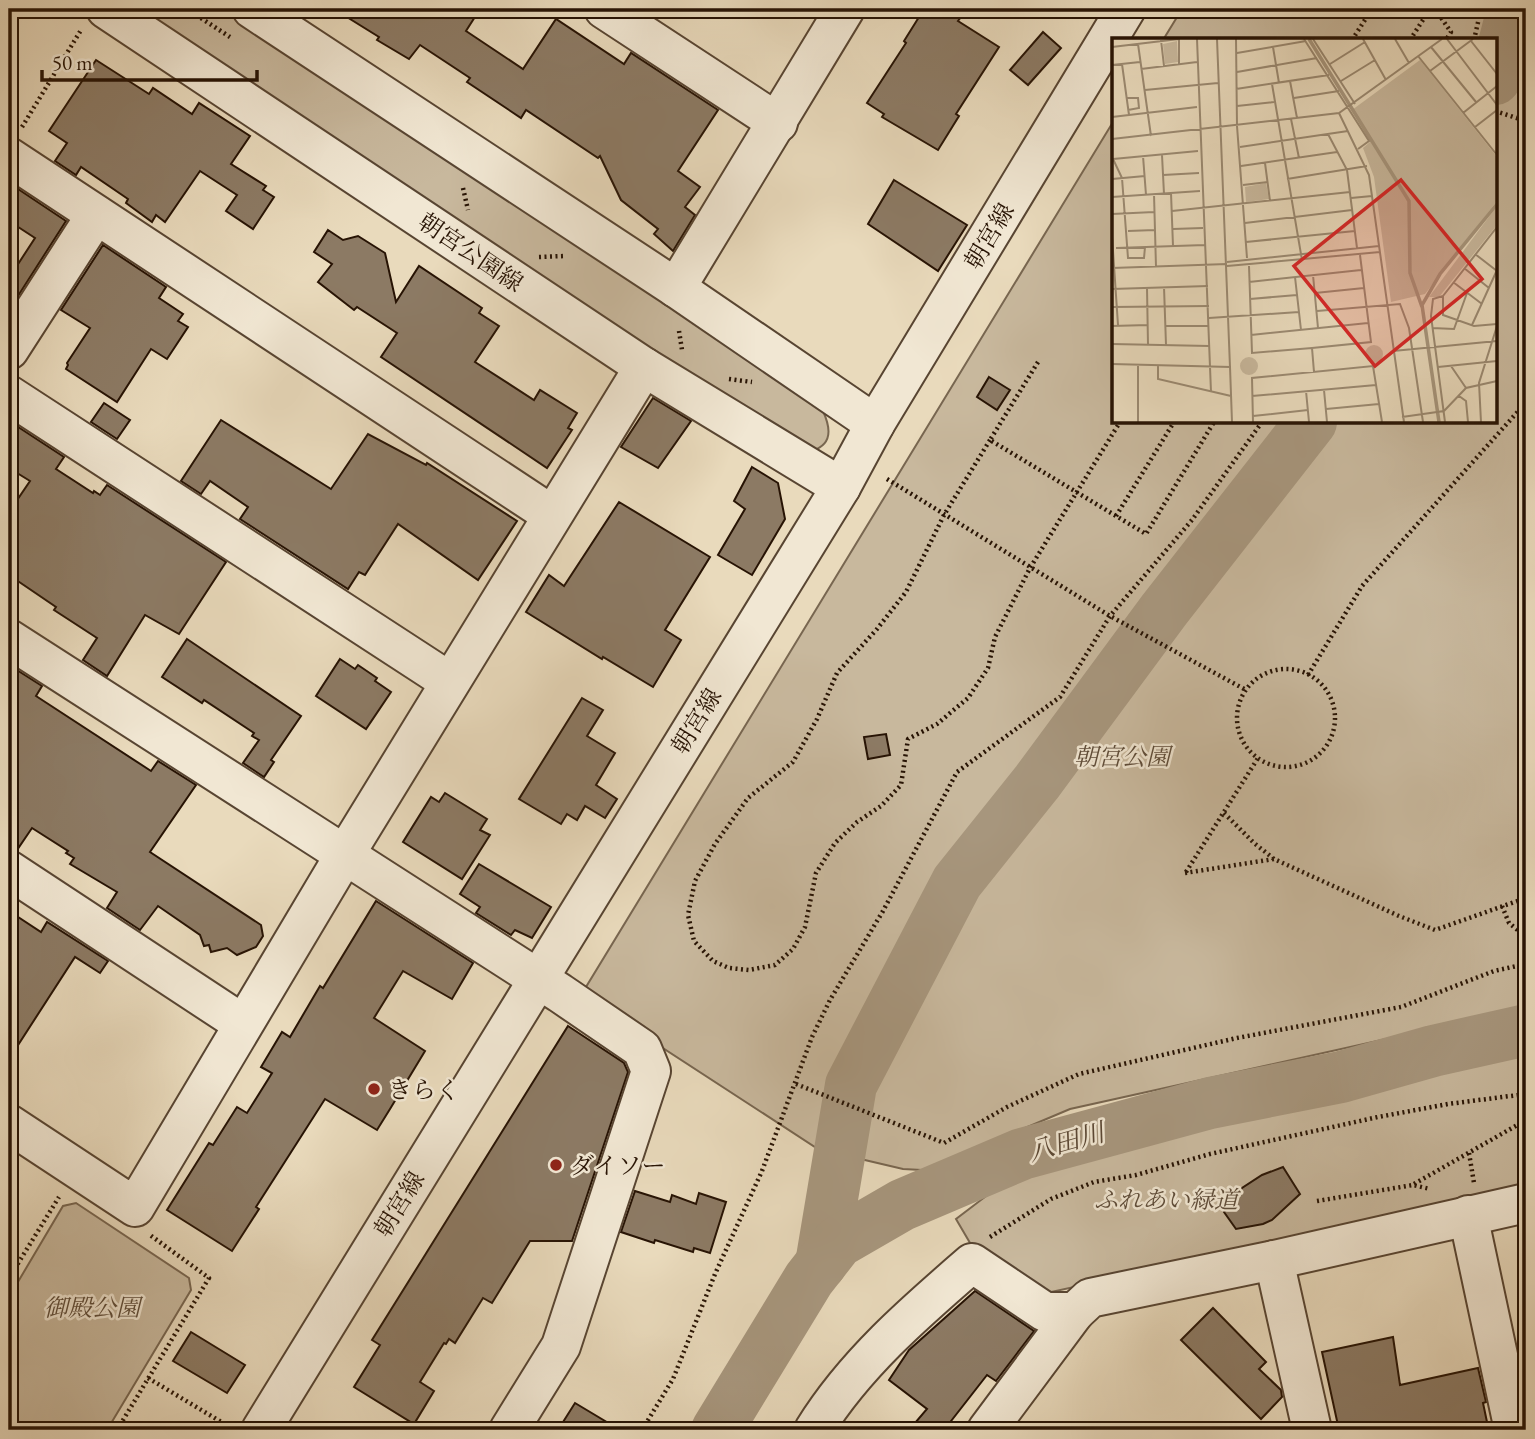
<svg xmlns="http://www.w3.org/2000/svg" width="1535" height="1439" font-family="'EB Garamond','Noto Serif JP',serif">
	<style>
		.green { fill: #c8b89d; stroke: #786650; stroke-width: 2 }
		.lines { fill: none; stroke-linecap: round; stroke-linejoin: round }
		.river { stroke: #a7967d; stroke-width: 52 }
		.building { fill: #8c7a64; stroke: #271304; stroke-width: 2 }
		.minor-casing { stroke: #584532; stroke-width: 42 }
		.path { stroke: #271304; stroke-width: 4.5; stroke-dasharray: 2 3.5; stroke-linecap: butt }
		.minor { stroke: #f1e7d3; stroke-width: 38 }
		.poi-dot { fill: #8f2418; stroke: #f1e7d3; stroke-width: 2.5 }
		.labels { text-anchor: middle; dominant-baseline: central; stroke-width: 5; stroke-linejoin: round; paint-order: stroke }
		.street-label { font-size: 24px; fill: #271304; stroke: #f1e7d3 }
		.park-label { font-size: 24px; font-style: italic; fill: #5f4d3a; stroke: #f1e7d3 }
		.poi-label { font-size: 24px; fill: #271304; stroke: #f1e7d3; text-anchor: start }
		.water-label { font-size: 26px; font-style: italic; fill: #5a4734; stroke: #f1e7d3 }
		.inset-river { fill: none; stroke: #a7967d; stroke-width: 3.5 }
		.inset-road { fill: none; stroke: #9b8a72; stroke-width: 2 }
		.view { fill: #d62828; fill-opacity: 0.15; stroke: #d62828; stroke-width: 3.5 }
		.inset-edge { fill: none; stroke: #271304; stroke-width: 3.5 }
	</style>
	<rect width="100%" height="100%" fill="#e9dabc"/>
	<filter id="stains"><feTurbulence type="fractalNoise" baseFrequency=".00286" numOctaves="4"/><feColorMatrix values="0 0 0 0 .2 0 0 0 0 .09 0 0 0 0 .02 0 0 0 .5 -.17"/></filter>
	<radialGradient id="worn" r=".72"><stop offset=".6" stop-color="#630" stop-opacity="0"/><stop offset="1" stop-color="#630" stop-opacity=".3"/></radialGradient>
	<g class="green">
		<path d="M130 9H229L653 285 823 411C833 433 831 448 804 453Z"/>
		<path d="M1182 9H1526V1008L1070 1109 1018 1131 941 1171 903 1169 818 1149 589 1000 586 987 1113 122V422H1495V40H1163Z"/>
		<path d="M1526 1053V1189L1042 1294 973 1248 956 1219 994 1190 1056 1161 1122 1141 1326 1100Z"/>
		<path d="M76 1203 189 1278 191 1290 107 1430H23L9 1421V1297L63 1206Z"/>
	</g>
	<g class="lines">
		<g class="river">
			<path d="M1495 79 1513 9"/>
			<path d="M821 1264 851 1085 957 882 1037 782 1164 610 1311 422"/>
			<path d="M717 1430 809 1279 838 1242 902 1205 1022 1154 1210 1103 1341 1077 1433 1051 1526 1030"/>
		</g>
	</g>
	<g class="building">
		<path d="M334 9H480L466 31 523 69 556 19 624 64 631 53 718 110 678 171 700 187 685 207 695 215 673 251 654 234 658 229 621 200 600 156 598 158 526 110 521 118 467 82 470 78 420 45 409 59 377 40 379 37Z"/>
		<path d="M924 9H967L958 21 999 47 956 114 959 116 938 150 882 117 884 114 867 103 906 43 904 41Z"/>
		<path d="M1043 32 1061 48 1028 85 1010 70Z"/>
		<path d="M96 60 149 94 153 88 192 114 199 103 250 136 231 164 266 186 263 190 274 197 253 229 226 211 237 195 200 171 165 222 156 215 152 222 126 203 128 199 81 167 76 175 55 161 67 143 49 131Z"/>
		<path d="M894 180 967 225 938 271 868 224Z"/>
		<path d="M9 183 66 221 9 310V278L35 238 9 221Z"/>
		<path d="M328 230 343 240 358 236 385 253 396 302 419 266 482 308 479 313 499 326 475 362 534 400 540 390 577 413 568 428 572 430 547 468 381 357 397 333 357 307 354 310 318 282 332 264 314 252Z"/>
		<path d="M103 245 166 287 159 298 183 314 178 321 188 327 167 359 151 349 117 402 66 369 68 365 67 363 90 328 61 310Z"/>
		<path d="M989 377 1010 390 997 410 977 397Z"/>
		<path d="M653 398 691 421 658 468 621 447Z"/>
		<path d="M104 403 130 420 117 439 91 422Z"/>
		<path d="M221 420 331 489 368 434 426 465 427 463 517 521 478 580 398 524 365 575 359 572 348 589 240 519 248 507 210 481 201 494 181 481Z"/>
		<path d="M9 421 64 457 56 469 93 493 94 491 100 495 107 485 226 562 179 634 145 615 107 676 83 660 97 638 54 610 56 607 9 575V512L30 481 9 468Z"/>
		<path d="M752 467 778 483 785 519 752 575 718 555 745 509 734 501Z"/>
		<path d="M619 502 710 557 665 630 681 640 653 687 603 657 602 659 526 612 549 575 564 586Z"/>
		<path d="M187 639 301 716 271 760 274 762 264 777 243 763 259 740 252 736 254 733 204 700 202 703 162 677Z"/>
		<path d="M340 659 355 669 358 665 377 678 375 681 391 692 366 729 316 696Z"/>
		<path d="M9 665 42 686 36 696 151 771 158 761 196 785 150 852 261 925 263 936 256 947 237 955 227 948 211 952 209 945 204 946 200 935 158 906 140 930 107 908 117 892 70 864 74 858 66 853 68 851 32 828 17 850 9 848Z"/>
		<path d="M582 698 603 710 587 736 615 753 596 785 617 799 605 818 585 806 577 820 567 814 561 824 519 799Z"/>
		<path d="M886 734 890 755 868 759 864 737Z"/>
		<path d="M445 793 487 819 480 830 490 835 462 879 403 842 431 797 439 802Z"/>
		<path d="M479 864 551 907 532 938 515 930 511 935 476 913 480 907 460 894Z"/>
		<path d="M376 901 473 963 452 999 403 971 374 1018 425 1051 390 1109 377 1130 325 1099 256 1207 259 1209 232 1251 167 1210 209 1143 213 1145 237 1107 247 1113 272 1073 261 1067 282 1032 290 1037 320 986 323 988Z"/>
		<path d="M9 911 41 932 47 922 108 961 100 973 75 957 9 1059Z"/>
		<path d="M568 1026 624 1063 628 1072 572 1241H530L492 1303 483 1298 455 1343 449 1339 446 1344 444 1343 420 1382 434 1391 414 1424 354 1387 380 1345 372 1340Z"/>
		<path d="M1283 1167 1300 1194 1272 1220 1263 1224 1236 1229 1224 1212 1242 1188 1262 1175Z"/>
		<path d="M635 1191 670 1202 672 1195 696 1204 699 1193 726 1202 710 1253 694 1248 693 1252 655 1240 654 1243 621 1232Z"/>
		<path d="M975 1291 1034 1331 996 1381 987 1375 944 1430H909L927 1409 889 1380 909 1350Z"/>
		<path d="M1213 1308 1266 1362 1259 1369 1281 1390 1282 1397 1261 1419 1181 1340Z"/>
		<path d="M191 1332 245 1365 227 1393 173 1361Z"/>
		<path d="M1393 1337 1400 1385 1478 1368 1486 1402 1483 1403 1487 1422 1449 1430H1339L1322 1352Z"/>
		<path d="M575 1403 620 1430H558Z"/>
	</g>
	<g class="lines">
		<g class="minor-casing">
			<g id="minor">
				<path d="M106 9 644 367 841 487"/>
				<path d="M252 9 676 288 875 424"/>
				<path d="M604 9 778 123"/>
				<path d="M9 157 552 515"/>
				<path d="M676 288 845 9"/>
				<path d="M9 350 96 215"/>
				<path d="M9 395 450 682"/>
				<path d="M9 639 560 993 642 1049 651 1071 561 1346 509 1430"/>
				<path d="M9 870 243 1024"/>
				<path d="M9 1124 135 1207 344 856 644 367"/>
				<path d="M1468 1215 1514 1430"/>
				<path d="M1274 1260 1312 1430"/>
				<path d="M261 1430 841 487 875 424 1126 9"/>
				<path d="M814 1430C854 1365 914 1313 972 1263L1045 1312H1075L1090 1298 1274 1260 1526 1203"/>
				<path d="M987 1430 1075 1312"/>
			</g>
		</g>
		<g class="path">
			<path d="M187 9 230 37"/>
			<path d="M1435 9 1451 32 1446 40"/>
			<path d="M1352 40 1372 9"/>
			<path d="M1410 40 1430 9"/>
			<path d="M1474 40 1481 9"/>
			<path d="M1495 111 1526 121"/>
			<path d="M22 127 81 30"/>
			<path d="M463 188 468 210"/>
			<path d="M539 257 565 256"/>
			<path d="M679 331 682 350"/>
			<path d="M1038 362 990 440 1146 534 1214 422"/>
			<path d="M729 379 752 382"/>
			<path d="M990 440 944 515 906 592 877 629 837 673 817 719 793 762 748 798 715 844 695 881 688 915 694 941 713 961 729 968 749 970 775 965 793 949 805 927 816 873 835 843 857 822 881 806 901 785 908 739 937 724 968 698 988 668 995 637 1030 568 1120 422"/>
			<path d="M887 479 1110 616 1246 690"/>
			<path d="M1116 516 1174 422"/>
			<circle cx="1286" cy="718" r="49"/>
			<path d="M1308 675 1362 586 1521 408 1526 324"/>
			<path d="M1224 813 1254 843 1274 859"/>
			<path d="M1186 872 1258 758"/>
			<path d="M1185 873 1274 859 1399 916 1435 930 1526 898"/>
			<path d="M1502 906 1509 923 1526 937"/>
			<path d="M796 1084 944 1143 1007 1107 1079 1074 1237 1038 1401 1007 1494 971 1526 964"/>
			<path d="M1469 1153 1474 1183"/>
			<path d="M1414 1184 1526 1120"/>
			<path d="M1317 1201 1413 1185 1430 1189"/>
			<path d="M990 1237 1051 1199 1094 1182 1136 1175 1210 1154 1378 1117 1448 1104 1526 1094"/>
			<path d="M9 1278 59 1197"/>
			<path d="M148 1378 228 1426"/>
			<path d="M117 1430 209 1278 150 1235"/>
			<path d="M642 1430 673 1379 715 1274 762 1171 812 1037 830 1000 883 911 957 772 1060 697 1110 616 1192 520 1262 422"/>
		</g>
		<use href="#minor" class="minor"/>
	</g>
	<g class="poi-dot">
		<circle cx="374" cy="1089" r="7"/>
		<circle cx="556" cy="1165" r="7"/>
	</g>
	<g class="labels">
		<g class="street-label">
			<text transform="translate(989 236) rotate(-59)">朝宮線</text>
			<text transform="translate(471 252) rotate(34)">朝宮公園線</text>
			<text transform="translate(696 721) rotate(-58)">朝宮線</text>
			<text transform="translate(399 1204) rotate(-58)">朝宮線</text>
		</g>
		<g class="park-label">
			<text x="1122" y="756">朝宮公園</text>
			<text x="1166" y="1199">ふれあい緑道</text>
			<text x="92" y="1307">御殿公園</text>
		</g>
		<g class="poi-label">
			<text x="388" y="1089">きらく</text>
			<text x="570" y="1165">ダイソー</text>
		</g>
		<g class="water-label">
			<text transform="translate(1066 1142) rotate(-16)">八田川</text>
		</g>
	</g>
	<g transform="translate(1112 38)">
		<rect width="385" height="385" fill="#e9dabc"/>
		<path d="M65 3 66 24 53 26 51 6ZM308 22 385 119V163L313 256 279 264 262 139 251 110 258 104 240 72ZM154 145 157 161 134 164 133 149ZM385 168V187L327 259H317ZM253 316a9 9 0 1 1 18 0a9 9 0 1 1-18 0ZM128 328a9 9 0 1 1 18 0a9 9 0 1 1-18 0Z" fill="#c8b89d"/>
		<path class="inset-river" d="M197 1 297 163 298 235 310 269M327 384 310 267 328 236 385 166"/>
		<path class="inset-road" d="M67 1V26M85 1 99 354M105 1 118 329M124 1 125 88 135 220M192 1 257 103 246 111M201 1 243 66M251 1 274 42M283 1 297 25M335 1 385 67M49 2 52 28M359 3 385 36M26 6 39 98M0 9 67 1M161 9 167 45M319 9 364 64M125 15 194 3M306 18 385 117M10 26 17 77M218 26 253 4M0 27 28 24M29 31 85 24M318 33 361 1M125 34 205 20M178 43 185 80M229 43 263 22M160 46 190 222M124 51 217 37M33 52 106 45M14 60H26L27 70 16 72M182 60 227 53M125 68 162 64M227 75 257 137 292 384M351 75 385 48M0 79 85 69M179 81 187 120M363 89 385 72M216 96 235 132 245 210M0 101 227 75 330 1M128 109 236 93M50 117 52 156M31 118 34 157M1 121 10 140 16 220H32L33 209M1 121 86 113M153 125 158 163M129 128 225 114M51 137 87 135M0 141 33 138M175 141 255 128M131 147 156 144M59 155 61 208M42 156 44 229M0 159 88 153M239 160 260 158M60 173 238 154M0 176 42 174M133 185 240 172M61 191 91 190M16 193 43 192M0 198 6 287M134 204 243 193M4 210 93 207M363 216 385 233M115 224 267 208M115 228 268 214M137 228 140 315 200 310 259 304 248 217M0 230 115 226M352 230 377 250M201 237 206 290M183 239 189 292M137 244 249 232M341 244 370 266M52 249 54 307M35 250 36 307M0 251 96 248M203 255 252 250M331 258V277L362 288 385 286M138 261 185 257M0 269 97 268M205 273 288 266 297 290 311 384M97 280 187 274M360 287 385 232M0 288 36 287M54 288H97M320 290 342 291 355 255M139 297 256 285M0 306 97 308M200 310 202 334M281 313 385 303M0 326 118 329 120 384M46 328V341L119 358M339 328 354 350M326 329 385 323M212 352 215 384M194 353 197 384M140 358 264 347M347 358 354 363 356 384M214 371 267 366M141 378 196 372M290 379 332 373 354 350 385 343M26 384V326M141 384 140 340 261 328 270 384M333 384 319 278 321 261 331 258 385 189M369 384 367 345 385 288"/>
		<path class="view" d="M289 142 370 241 263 328 182 228Z"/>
		<rect width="385" height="385" class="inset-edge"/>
	</g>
	<rect width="1535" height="1439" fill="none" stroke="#e9dabc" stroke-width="35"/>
	<rect x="10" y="10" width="1514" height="1418" fill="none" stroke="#271304" stroke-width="3.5"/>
	<rect x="18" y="18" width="1500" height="1404" fill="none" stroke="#271304" stroke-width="2"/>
	<path d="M42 70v10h215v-10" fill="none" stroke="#271304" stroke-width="3.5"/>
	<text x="52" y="70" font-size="21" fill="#271304" stroke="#f1e7d3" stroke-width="5" paint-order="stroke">50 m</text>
	<rect width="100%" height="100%" filter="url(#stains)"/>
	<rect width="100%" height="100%" fill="url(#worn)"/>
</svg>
